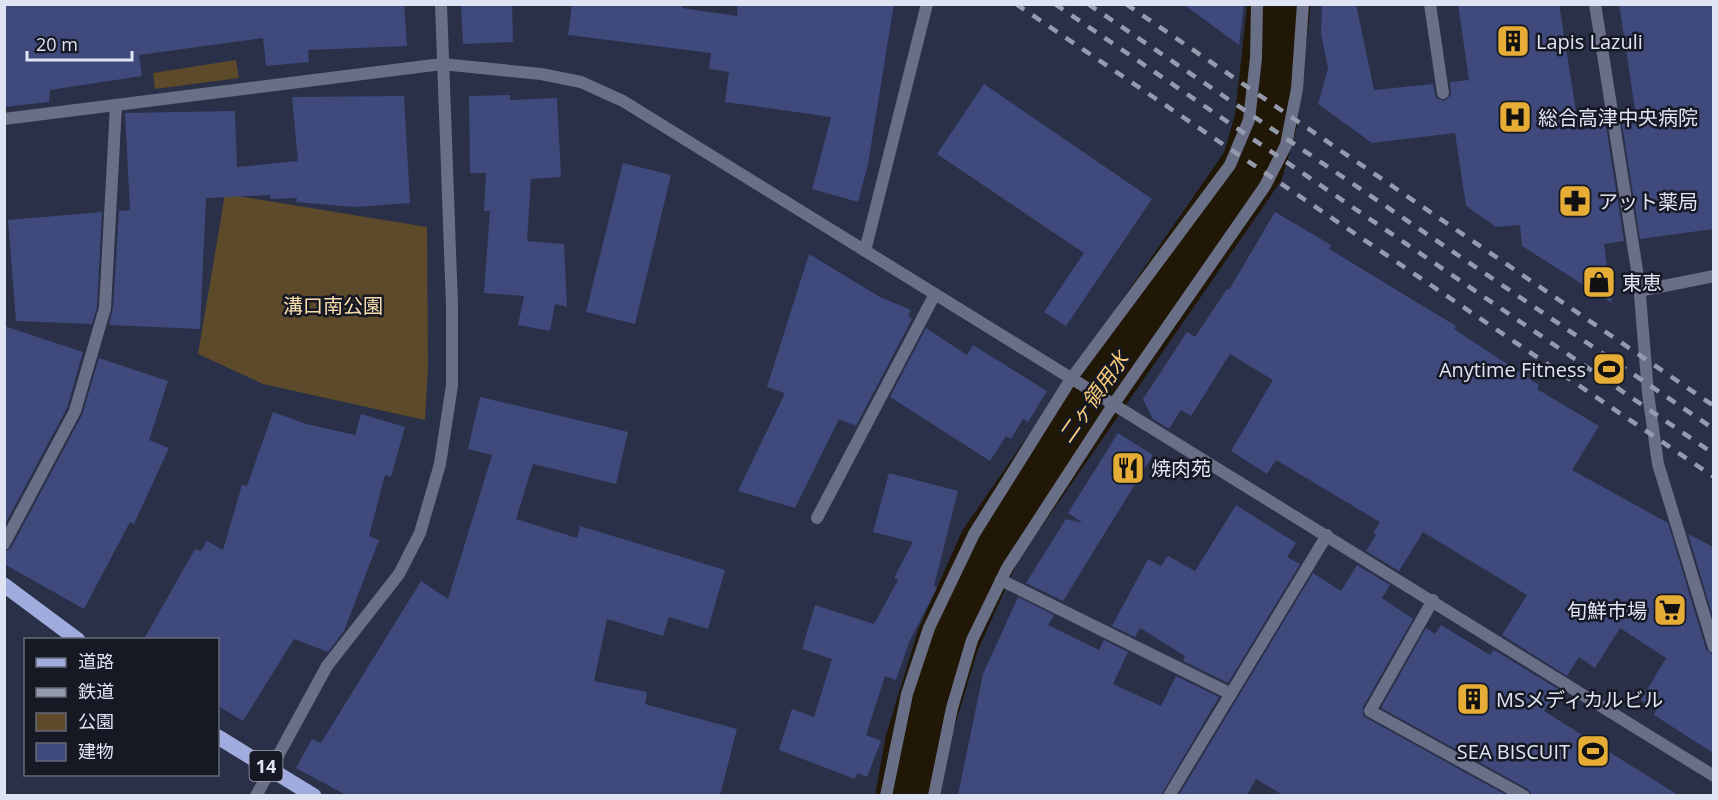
<svg xmlns="http://www.w3.org/2000/svg" width="1718" height="800" font-family="'Open Sans','Noto Sans JP',sans-serif">
	<style>
		.green { fill: #5c4a2a }
		.lines { fill: none; stroke-linecap: round; stroke-linejoin: round }
		.river { stroke: #211706; stroke-width: 63 }
		.building { fill: #3f497b }
		.service { stroke: #6a6f88; stroke-width: 12 }
		.minor { stroke: #6a6f88; stroke-width: 12 }
		.primary { stroke: #a1acde; stroke-width: 15 }
		.rail { stroke: #959aad; stroke-width: 4.5; stroke-dasharray: 10 10; stroke-linecap: butt }
		.labels { text-anchor: middle; dominant-baseline: central; stroke-width: 5; stroke-linejoin: round; paint-order: stroke }
		.shield { fill: #161924; stroke: #a3a7b6; stroke-width: 1.5 }
		.shield-label { font-size: 18px; font-weight: bold; fill: #dfe4f4 }
		.poi-label { font-size: 20px; fill: #dfe4f4; stroke: #161924; text-anchor: start }
		.park-label { font-size: 20px; fill: #f8dcac; stroke: #161924 }
		.water-label { font-size: 21px; font-style: italic; fill: #facc78; stroke: #161924 }
	</style>
	<rect width="100%" height="100%" fill="#2a3048"/>
	<g class="green">
		<path d="M236 60 239 78 155 89 153 73Z"/>
		<path d="M225 194 427 227 428 368 425 420 263 384 198 354Z"/>
	</g>
	<g class="lines">
		<path class="river" d="M907 796 916 745 948 640 990 546 1253 166 1266 121 1279 4"/>
	</g>
	<g class="building">
		<path d="M4 4H404L407 46 308 50 309 62 266 66 263 38 139 55 142 76 50 90 49 102 4 107Z"/>
		<path d="M461 4H512L513 42 463 44Z"/>
		<path d="M572 4H683L682 8 737 16 738 4H894L868 164 858 202 812 189 831 117 725 102 729 72 709 69 711 53 568 35Z"/>
		<path d="M1183 4H1244L1239 45Z"/>
		<path d="M1322 4H1356L1374 90 1433 84 1436 98 1444 101 1451 95 1450 82 1469 80 1458 4H1559L1579 130 1606 126 1624 241 1604 244 1612 303 1522 246 1520 225 1496 227 1466 206 1455 133 1372 143 1318 104 1328 68 1321 34Z"/>
		<path d="M1619 4H1713V229L1640 239 1622 124 1637 122Z"/>
		<path d="M984 84 1152 199 1066 326 1044 312 1084 253 937 154Z"/>
		<path d="M510 95V100L557 98 561 177 531 179 527 241 564 244 567 307 555 304 550 331 518 325 524 296 484 293 490 211H484L486 173H470L469 96Z"/>
		<path d="M404 96 410 203 355 207 296 202 297 198 270 199V195L206 198 200 329 109 325 113 308 119 211 130 210 125 113 235 111 237 167 298 161 292 97Z"/>
		<path d="M623 163 671 175 635 324 586 312Z"/>
		<path d="M102 212 97 307 92 324 16 321 8 220Z"/>
		<path d="M1275 212 1331 245 1329 249 1456 326 1454 329 1539 385 1537 389 1599 426 1572 470 1668 523 1706 649 1713 655V753L1654 715 1656 711 1641 700 1666 658 1620 628 1595 668 1579 657 1567 676 1502 635 1527 595 1423 532 1399 571 1366 551 1376 535 1373 533 1380 522 1276 460 1267 474 1231 451 1273 380 1230 354 1191 416 1181 410 1169 429 1153 419 1143 399 1187 332 1195 337 1227 289 1229 290Z"/>
		<path d="M809 254 880 297 911 310 908 316 912 319 856 426 839 419 795 508 738 491 785 393 767 387Z"/>
		<path d="M4 326 83 352 67 408 4 526Z"/>
		<path d="M926 328 967 355 973 345 1047 391 1028 422 1023 419 1011 439 1006 436 990 461 890 397Z"/>
		<path d="M99 358 168 381 149 440 169 448 134 524 130 522 84 609 4 564V552L11 548 82 415Z"/>
		<path d="M480 397 628 432 616 484 533 464 516 519 577 538 580 526 725 570 708 629 669 617 663 636 607 619 594 681 647 692 645 704 737 729 720 795H346L296 768 312 739 321 743 421 581 448 599 492 455 468 449Z"/>
		<path d="M273 412 306 424 355 435 361 414 405 427 391 477 385 475 369 536 379 540 344 631 328 652 294 639 243 721 218 706V639H144L195 549 201 551 207 541 223 550 242 485 247 486Z"/>
		<path d="M1118 433 1153 455 1063 601 1026 583 1066 519 1083 523 1068 513Z"/>
		<path d="M889 473 958 491 934 586 937 588 910 640 896 680 885 676 866 735 881 741 867 777 857 773 855 779 779 750 792 709 814 717 832 659 802 649 815 605 874 624 898 580 894 578 913 542 873 532Z"/>
		<path d="M1236 505 1296 543 1287 557 1300 564 1228 683 1183 661 1185 656 1140 628 1135 637 1112 626 1148 559 1161 566 1168 556 1195 571Z"/>
		<path d="M1688 534 1713 547V617Z"/>
		<path d="M1357 565 1390 585 1382 598 1413 619 1363 707V716L1506 795H1283L1256 779 1247 795H1179L1313 573 1341 591Z"/>
		<path d="M1018 597 1054 615 1048 625 1099 650 1104 640 1128 652 1113 684 1161 706 1176 676 1219 697 1161 795H958L983 674Z"/>
		<path d="M1441 625 1490 655 1494 650 1558 689 1544 711 1678 795H1532L1528 789 1381 708 1426 628 1435 634Z"/>
	</g>
	<g class="lines">
		<g class="service">
			<path d="M1430 4 1443 93"/>
			<path d="M1639 291 1714 276"/>
			<path d="M817 518 935 294"/>
			<path d="M4 544 75 411 105 308 116 105"/>
			<path d="M1433 600 1370 711 1524 796"/>
		</g>
		<g class="minor">
			<path d="M1595 4 1639 283 1648 393 1658 464 1714 647"/>
			<path d="M4 119 442 64 541 74 581 82 623 101 1714 776"/>
			<path d="M865 251 927 4"/>
			<path d="M1001 580 1231 694"/>
			<path d="M256 796 327 666 399 574 420 533 440 464 452 385V305L441 4"/>
			<path d="M886 796 907 694 929 628 974 534 1071 379 1230 165 1249 120 1256 58 1257 4"/>
			<path d="M934 796 952 708 972 640 1007 568 1113 405 1265 186 1286 145 1297 89 1303 4"/>
			<path d="M1169 796 1327 535"/>
		</g>
		<g class="primary">
			<path d="M4 585 78 640"/>
			<path d="M218 737 314 796"/>
		</g>
		<g class="rail">
			<path d="M1016 4 1714 477"/>
			<path d="M1055 4 1714 454"/>
			<path d="M1088 4 1714 429"/>
			<path d="M1126 4 1714 406"/>
		</g>
	</g>
	<defs>
		<g id="building-square" transform="scale(1.725)"><rect x="-9" y="-9" width="18" height="18" rx="4" fill="#e6ad36" stroke="#161924"/><path d="M-4-6H4V6H1V3H-1V6H-4ZM-2.5-4.3h1.7v1.8h-1.7ZM.8-4.3h1.7v1.8H.8ZM-2.5-1h1.7V.8h-1.7ZM.8-1h1.7V.8H.8Z" fill="#111"/></g>
		<g id="hospital-square" transform="scale(1.725)"><rect x="-9" y="-9" width="18" height="18" rx="4" fill="#e6ad36" stroke="#161924"/><path d="M-5-5h3v3.5h4V-5h3V5h-3V1.5h-4V5h-3Z" fill="#111"/></g>
		<g id="pharmacy-square" transform="scale(1.725)"><rect x="-9" y="-9" width="18" height="18" rx="4" fill="#e6ad36" stroke="#161924"/><path d="M-2-6h4v4h4v4h-4v4h-4v-4h-4v-4h4Z" fill="#111"/></g>
		<g id="shop-square" transform="scale(1.725)"><rect x="-9" y="-9" width="18" height="18" rx="4" fill="#e6ad36" stroke="#161924"/><path d="M-5-2.5h2.3a2.7 3.5 0 0 1 5.4 0H5L5.5 6h-11ZM-1.5-2.5h3a1.5 2.3 0 0 0-3 0Z" fill="#111"/></g>
		<g id="stadium-square" transform="scale(1.725)"><rect x="-9" y="-9" width="18" height="18" rx="4" fill="#e6ad36" stroke="#161924"/><path d="M0-5a6.5 5 0 1 0 0 10a6.5 5 0 1 0 0-10ZM-3.5-1.8h7v3.6h-7Z" fill="#111"/></g>
		<g id="restaurant-square" transform="scale(1.725)"><rect x="-9" y="-9" width="18" height="18" rx="4" fill="#e6ad36" stroke="#161924"/><path d="M-5-6h1v4h1v-4h1v4h1v-4h1v5L-1.5 .5V6h-2V.5L-5-1ZM5-6V6H3V1.5H1.5Q1.5-4 5-6Z" fill="#111"/></g>
		<g id="supermarket-square" transform="scale(1.725)"><rect x="-9" y="-9" width="18" height="18" rx="4" fill="#e6ad36" stroke="#161924"/><path d="M-6-5.5h2.5l.6 2H6L4.5 2H-2.5L-4.4-4H-6ZM-1.5 3.2a1.3 1.3 0 1 0 .1 0ZM3 3.2a1.3 1.3 0 1 0 .1 0Z" fill="#111"/></g>
	</defs>
	<g fill-rule="evenodd">
		<use href="#building-square" x="1513" y="41"/>
		<use href="#hospital-square" x="1515" y="117"/>
		<use href="#pharmacy-square" x="1575" y="201"/>
		<use href="#shop-square" x="1599" y="282"/>
		<use href="#stadium-square" x="1609" y="369"/>
		<use href="#restaurant-square" x="1128" y="468"/>
		<use href="#supermarket-square" x="1670" y="610"/>
		<use href="#building-square" x="1473" y="699"/>
		<use href="#stadium-square" x="1593" y="751"/>
	</g>
	<g class="labels">
		<rect class="shield" x="249.5" y="751" width="33" height="30" rx="4.5"/>
		<g class="shield-label">
			<text x="266" y="766">14</text>
		</g>
		<g class="poi-label">
			<text x="1536" y="41">Lapis Lazuli</text>
			<text x="1538" y="117">総合高津中央病院</text>
			<text x="1598" y="201">アット薬局</text>
			<text x="1622" y="282">東恵</text>
			<text x="1586" y="369" text-anchor="end">Anytime Fitness</text>
			<text x="1151" y="468">焼肉苑</text>
			<text x="1647" y="610" text-anchor="end">旬鮮市場</text>
			<text x="1496" y="699">MSメディカルビル</text>
			<text x="1570" y="751" text-anchor="end">SEA BISCUIT</text>
		</g>
		<g class="park-label">
			<text x="333" y="305">溝口南公園</text>
		</g>
		<g class="water-label">
			<text transform="translate(1093 397) rotate(-55)">二ヶ領用水</text>
		</g>
	</g>
	<rect width="1718" height="800" fill="none" stroke="#dfe4f4" stroke-width="12"/>
	<rect x="24" y="638" width="195" height="138" fill="#161924" stroke="#666a77" stroke-width="1.5"/>
	<rect x="36" y="658" width="30" height="9" fill="#a1acde" stroke="#666a77" stroke-width="1.5"/>
	<text x="78" y="668" font-size="18" fill="#dfe4f4">道路</text>
	<rect x="36" y="688" width="30" height="9" fill="#959aad" stroke="#666a77" stroke-width="1.5"/>
	<text x="78" y="698" font-size="18" fill="#dfe4f4">鉄道</text>
	<rect x="36" y="713" width="30" height="18" fill="#5c4a2a" stroke="#666a77" stroke-width="1.5"/>
	<text x="78" y="728" font-size="18" fill="#dfe4f4">公園</text>
	<rect x="36" y="743" width="30" height="18" fill="#3f497b" stroke="#666a77" stroke-width="1.5"/>
	<text x="78" y="758" font-size="18" fill="#dfe4f4">建物</text>
	<path d="M27 51v9h105v-9" fill="none" stroke="#dfe4f4" stroke-width="3"/>
	<text x="36" y="51" font-size="18" fill="#dfe4f4" stroke="#161924" stroke-width="4.5" paint-order="stroke">20 m</text>
</svg>
